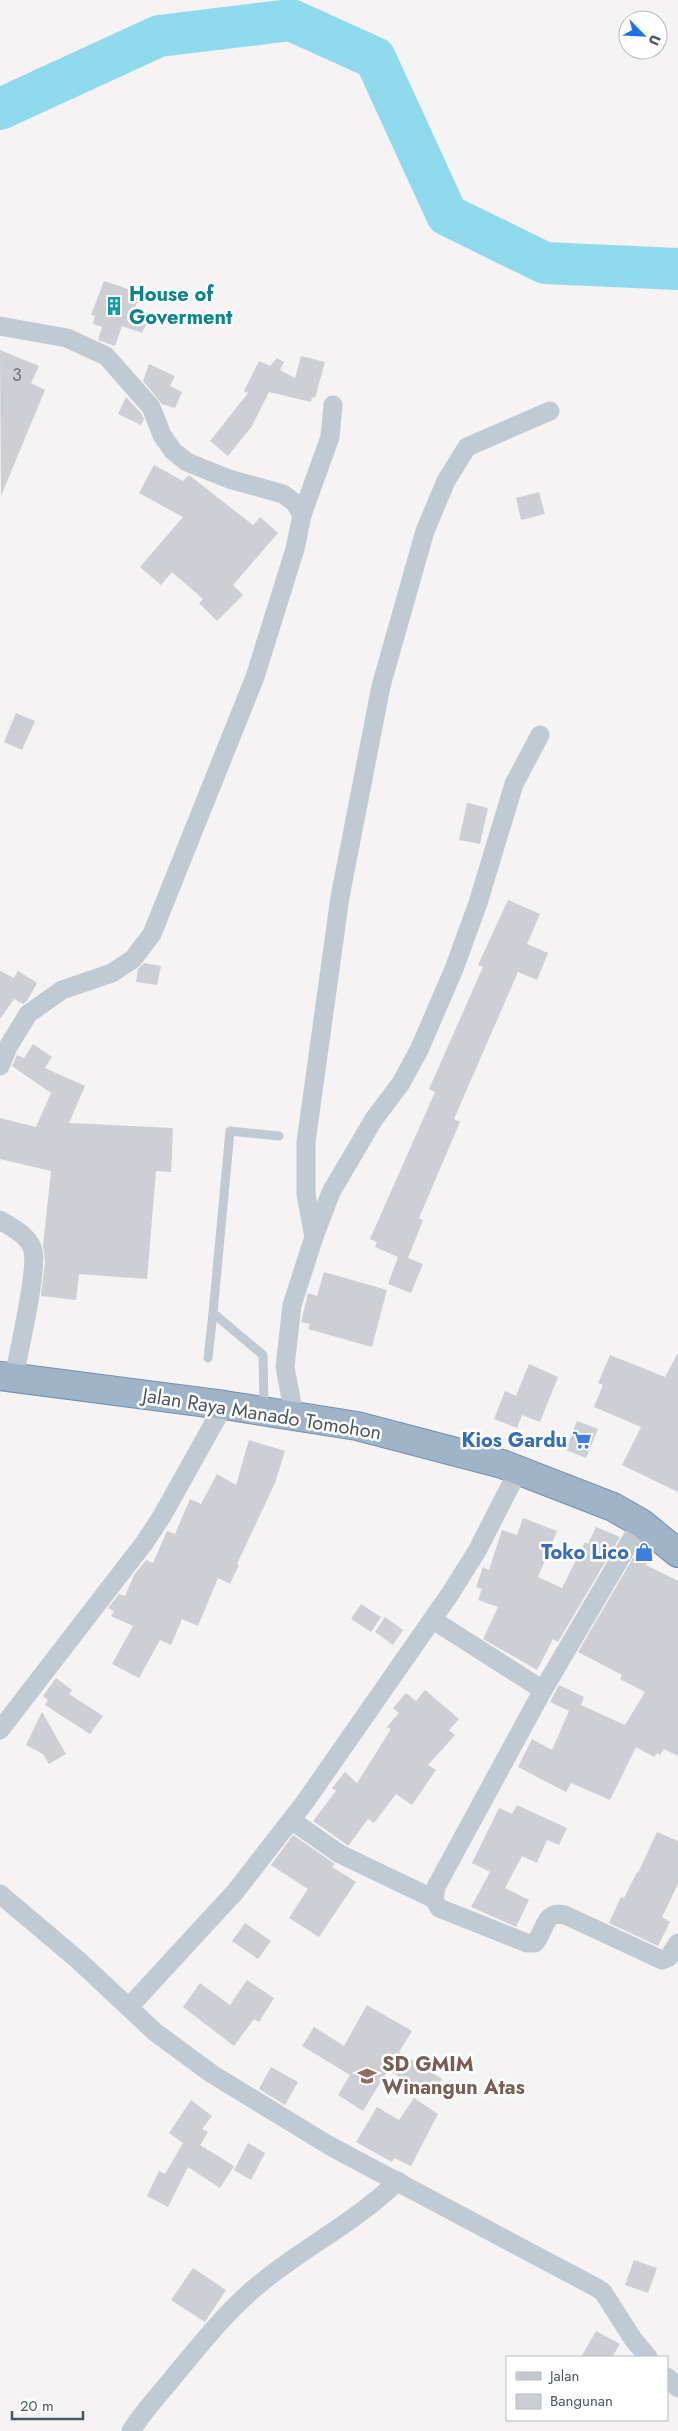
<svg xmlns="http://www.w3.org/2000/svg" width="678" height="2431" font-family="Jost,sans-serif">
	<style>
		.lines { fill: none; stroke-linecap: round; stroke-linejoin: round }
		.river { stroke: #90daee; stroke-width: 42 }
		.building { fill: #cdcfd5 }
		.trunk-casing { stroke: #7690ad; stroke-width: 30 }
		.service { stroke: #c1cad2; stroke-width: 9 }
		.minor { stroke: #c1cad2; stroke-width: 19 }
		.trunk { stroke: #9fb4c9; stroke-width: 28 }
		.labels { text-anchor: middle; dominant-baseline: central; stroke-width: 5; stroke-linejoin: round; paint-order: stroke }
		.number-label { font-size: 18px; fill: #6b747e }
		.culture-label { font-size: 20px; font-weight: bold; fill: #0d838f; stroke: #fff; text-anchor: start }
		.street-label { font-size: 20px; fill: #4a5661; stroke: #fff }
		.shop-label { font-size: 20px; font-weight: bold; fill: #366cbe; stroke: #fff; text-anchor: end }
		.education-label { font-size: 20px; font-weight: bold; fill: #785e54; stroke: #fff; text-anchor: start }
	</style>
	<rect width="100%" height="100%" fill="#f5f3f3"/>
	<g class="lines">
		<path class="river" d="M0 109 159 36 291 20 375 58 447 215 545 263 678 269"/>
	</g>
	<g class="building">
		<path d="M104 281 140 293 133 314 148 320 142 333 122 326 115 346 98 340 102 327 93 324 95 316 91 315Z"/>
		<path d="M0 350 39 366 31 383 45 390 1 496Z"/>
		<path d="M301 356 325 362 315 398 312 397 311 402 269 392 252 426 228 456 210 441 248 393 244 391 259 361 270 366 277 358 284 362 280 370 295 378Z"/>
		<path d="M149 364 175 376 170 386 182 392 175 408 162 404 143 381Z"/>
		<path d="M126 397 141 413 144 419 141 425 118 414Z"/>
		<path d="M154 465 183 481 189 475 253 525 260 517 278 533 233 585 243 595 217 621 199 603 203 599 172 572 161 585 140 567 183 517 139 493Z"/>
		<path d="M539 492 545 514 521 520 516 498Z"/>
		<path d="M16 713 35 721 22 750 4 742Z"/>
		<path d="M467 803 488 808 480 844 459 840Z"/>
		<path d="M508 900 540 914 527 944 548 953 537 980 518 972 454 1119 460 1122 419 1218 423 1220 408 1258 423 1264 411 1293 388 1284 398 1257 375 1247 377 1242 370 1239 435 1092 429 1089 483 967 478 965Z"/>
		<path d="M144 963 161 966 157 985 136 982 138 969Z"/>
		<path d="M0 971 14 978 18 971 37 983 27 1001 23 1004 14 999 0 1019Z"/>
		<path d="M33 1044 52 1057 45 1068 85 1086 69 1123 173 1128 171 1172 156 1171 147 1279 79 1274 76 1300 41 1296 45 1262 43 1246 51 1171 0 1159V1118L36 1127 51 1093 12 1066 17 1055 24 1058Z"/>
		<path d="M324 1272 387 1290 372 1347 308 1329 310 1324 301 1322 308 1293 317 1296Z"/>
		<path d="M678 1353V1492L622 1465 641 1427 594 1407 603 1385 598 1383 610 1355 665 1377Z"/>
		<path d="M529 1364 558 1377 540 1422 522 1415 517 1428 494 1419 505 1391 516 1396Z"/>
		<path d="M577 1421 598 1429 586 1458 566 1450Z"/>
		<path d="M249 1440 285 1451 275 1483 237 1564 239 1565 230 1584 218 1578 198 1626 182 1619 171 1645 160 1640 139 1678 112 1664 133 1626 111 1616 114 1611 108 1608 119 1594 125 1596 134 1575 146 1560 153 1563 167 1531 175 1534 190 1499 201 1504 217 1474 236 1485Z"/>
		<path d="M523 1518 557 1531 538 1577 562 1588 585 1542 588 1544 596 1527 620 1537 558 1642 553 1639 537 1670 483 1639 498 1607 478 1600 482 1589 476 1587 483 1567 489 1570 502 1530 517 1535Z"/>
		<path d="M640 1546 653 1553 646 1565 678 1581V1756L664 1749 660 1755 657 1753 654 1757 636 1747 610 1800 571 1783 566 1792 518 1767 532 1739 552 1750 569 1711 550 1702 559 1685 584 1697 581 1705 625 1725 645 1692 620 1679 622 1675 578 1652Z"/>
		<path d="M361 1604 381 1617 371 1632 351 1619Z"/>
		<path d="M385 1617 403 1630 393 1645 375 1632Z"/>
		<path d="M56 1678 72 1690 69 1694 103 1716 90 1734 45 1705 48 1700 43 1696Z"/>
		<path d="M425 1690 459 1719 449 1730 455 1735 428 1765 436 1770 412 1805 396 1794 374 1823 368 1819 348 1846 346 1844 313 1821 336 1791 332 1788 345 1772 357 1783 391 1729 387 1727 399 1713 393 1708 406 1693 416 1701Z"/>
		<path d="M42 1712 66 1754 49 1764 43 1754 26 1745Z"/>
		<path d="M517 1805 567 1828 559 1845 547 1840 537 1863 522 1856 505 1888 529 1900 516 1927 471 1907 490 1872 472 1863 499 1808 512 1814Z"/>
		<path d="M657 1832 678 1841V1884L662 1917 670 1922 658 1946 609 1923 621 1897 624 1898 637 1872 638 1873Z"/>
		<path d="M293 1835 335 1864 332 1867 356 1882 319 1937 289 1918 308 1889 271 1865Z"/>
		<path d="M245 1923 271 1941 258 1959 232 1941Z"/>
		<path d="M247 1980 274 1998 259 2022 254 2019 234 2046 183 2007 200 1983 230 2005Z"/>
		<path d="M367 2005 412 2031 399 2052 442 2079 431 2096 388 2070 363 2111 338 2095 350 2075 302 2046 314 2027 344 2046Z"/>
		<path d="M271 2067 298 2082 285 2105 259 2089Z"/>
		<path d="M414 2098 438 2114 411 2166 394 2158 392 2162 356 2142 377 2107 399 2120Z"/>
		<path d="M191 2100 212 2116 202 2129 208 2132 200 2145 234 2166 220 2188 188 2167 168 2207 147 2196 159 2171 165 2174 183 2143 169 2133Z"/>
		<path d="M248 2143 265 2153 251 2180 234 2170Z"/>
		<path d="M634 2260 657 2268 648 2293 625 2285Z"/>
		<path d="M193 2268 226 2290 205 2322 171 2300Z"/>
		<path d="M596 2331 620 2344 612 2357H581Z"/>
	</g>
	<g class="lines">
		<g class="trunk-casing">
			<path id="trunk" d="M0 1376 224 1405 357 1426 502 1464 613 1507 641 1523 678 1553"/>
		</g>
		<g class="service">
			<path d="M208 1358 213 1313"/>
			<path d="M264 1408 263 1355 213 1313 230 1131 279 1136"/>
		</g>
		<g class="minor">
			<path d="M0 326 67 338 106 356 151 407 162 435 173 451 187 462 229 479 283 494 295 503 302 515 295 549 255 677 152 934 133 959 112 973 62 990 28 1014 8 1047 0 1066"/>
			<path d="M302 515 330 437 333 405"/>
			<path d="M0 1220C12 1228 30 1236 33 1251 38 1272 18 1353 14 1378"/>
			<path d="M314 1237 331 1192 374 1119 401 1083 419 1050 454 969 478 903 514 784 540 735"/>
			<path d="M294 1415 285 1367 292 1305 314 1237 306 1194V1142L340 897 381 686 425 531 446 481 467 447 550 411"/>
			<path d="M641 1523 543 1690 436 1887 434 1899 439 1908 527 1943H535C546 1929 544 1910 565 1915L662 1960 669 1957 678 1943"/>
			<path d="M433 1620 543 1690"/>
			<path d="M0 1730 145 1542 162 1516 224 1405"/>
			<path d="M291 1820 340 1854 434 1899"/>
			<path d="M0 1894 78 1960 155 2032 212 2074 330 2146 597 2288 603 2292 633 2339 648 2357"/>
			<path d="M129 2007 235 1892 305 1802 450 1594 477 1551 519 1469"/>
			<path d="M667 2377 678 2388"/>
			<path d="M131 2431C142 2413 157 2397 171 2380 200 2345 230 2306 267 2278 312 2243 356 2221 398 2181"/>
		</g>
		<use href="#trunk" class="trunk"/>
	</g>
	<defs>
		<g id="building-bare" transform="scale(1.5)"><path d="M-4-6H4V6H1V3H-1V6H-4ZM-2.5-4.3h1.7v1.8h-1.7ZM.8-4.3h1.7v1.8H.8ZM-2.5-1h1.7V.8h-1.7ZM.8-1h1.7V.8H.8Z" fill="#0f9aa8" stroke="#fff" stroke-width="2.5" paint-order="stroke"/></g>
		<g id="supermarket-bare" transform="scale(1.5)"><path d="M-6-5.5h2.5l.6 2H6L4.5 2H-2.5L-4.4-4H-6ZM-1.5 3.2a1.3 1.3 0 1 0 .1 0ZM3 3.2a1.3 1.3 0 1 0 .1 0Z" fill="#3f7fe0" stroke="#fff" stroke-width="2.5" paint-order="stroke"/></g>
		<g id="shop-bare" transform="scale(1.5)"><path d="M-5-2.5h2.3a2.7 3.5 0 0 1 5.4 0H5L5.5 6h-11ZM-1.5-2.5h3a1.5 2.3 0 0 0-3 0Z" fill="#3f7fe0" stroke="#fff" stroke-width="2.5" paint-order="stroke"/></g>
		<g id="school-bare" transform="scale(1.5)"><path d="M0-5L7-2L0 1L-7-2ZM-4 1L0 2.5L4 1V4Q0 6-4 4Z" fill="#8d6e63" stroke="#fff" stroke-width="2.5" paint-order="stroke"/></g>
	</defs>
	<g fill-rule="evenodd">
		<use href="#building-bare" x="114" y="306"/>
		<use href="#supermarket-bare" x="582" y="1440"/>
		<use href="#shop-bare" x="644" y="1552"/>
		<use href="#school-bare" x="367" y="2076"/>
	</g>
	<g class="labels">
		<g class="number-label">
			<text x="17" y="375">3</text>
		</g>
		<g class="culture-label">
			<text x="129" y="294">House of<tspan x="129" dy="23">Goverment</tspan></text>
		</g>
		<g class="street-label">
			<text transform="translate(262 1414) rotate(9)">Jalan Raya Manado Tomohon</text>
		</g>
		<g class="shop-label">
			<text x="567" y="1440">Kios Gardu</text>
			<text x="629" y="1552">Toko Lico</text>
		</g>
		<g class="education-label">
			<text x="382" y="2064">SD GMIM<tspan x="382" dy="23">Winangun Atas</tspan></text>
		</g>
	</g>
	<rect x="506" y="2356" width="162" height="65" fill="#ffffff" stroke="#b7bbc0"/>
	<rect x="516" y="2372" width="25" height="8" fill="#c1cad2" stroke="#b7bbc0"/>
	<text x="550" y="2381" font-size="15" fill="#4a5661">Jalan</text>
	<rect x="516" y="2394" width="25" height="15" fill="#cdcfd5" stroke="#b7bbc0"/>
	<text x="550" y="2406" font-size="15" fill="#4a5661">Bangunan</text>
	<g transform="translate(643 35) rotate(114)"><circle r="24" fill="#ffffff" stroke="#b7bbc0"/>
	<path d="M0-4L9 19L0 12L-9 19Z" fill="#1a73e8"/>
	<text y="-8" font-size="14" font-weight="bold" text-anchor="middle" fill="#4a5661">U</text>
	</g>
	<path d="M12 2411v8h71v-8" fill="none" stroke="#4a5661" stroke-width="2.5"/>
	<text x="20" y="2411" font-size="15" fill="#4a5661" stroke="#ffffff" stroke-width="4" paint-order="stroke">20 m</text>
</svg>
